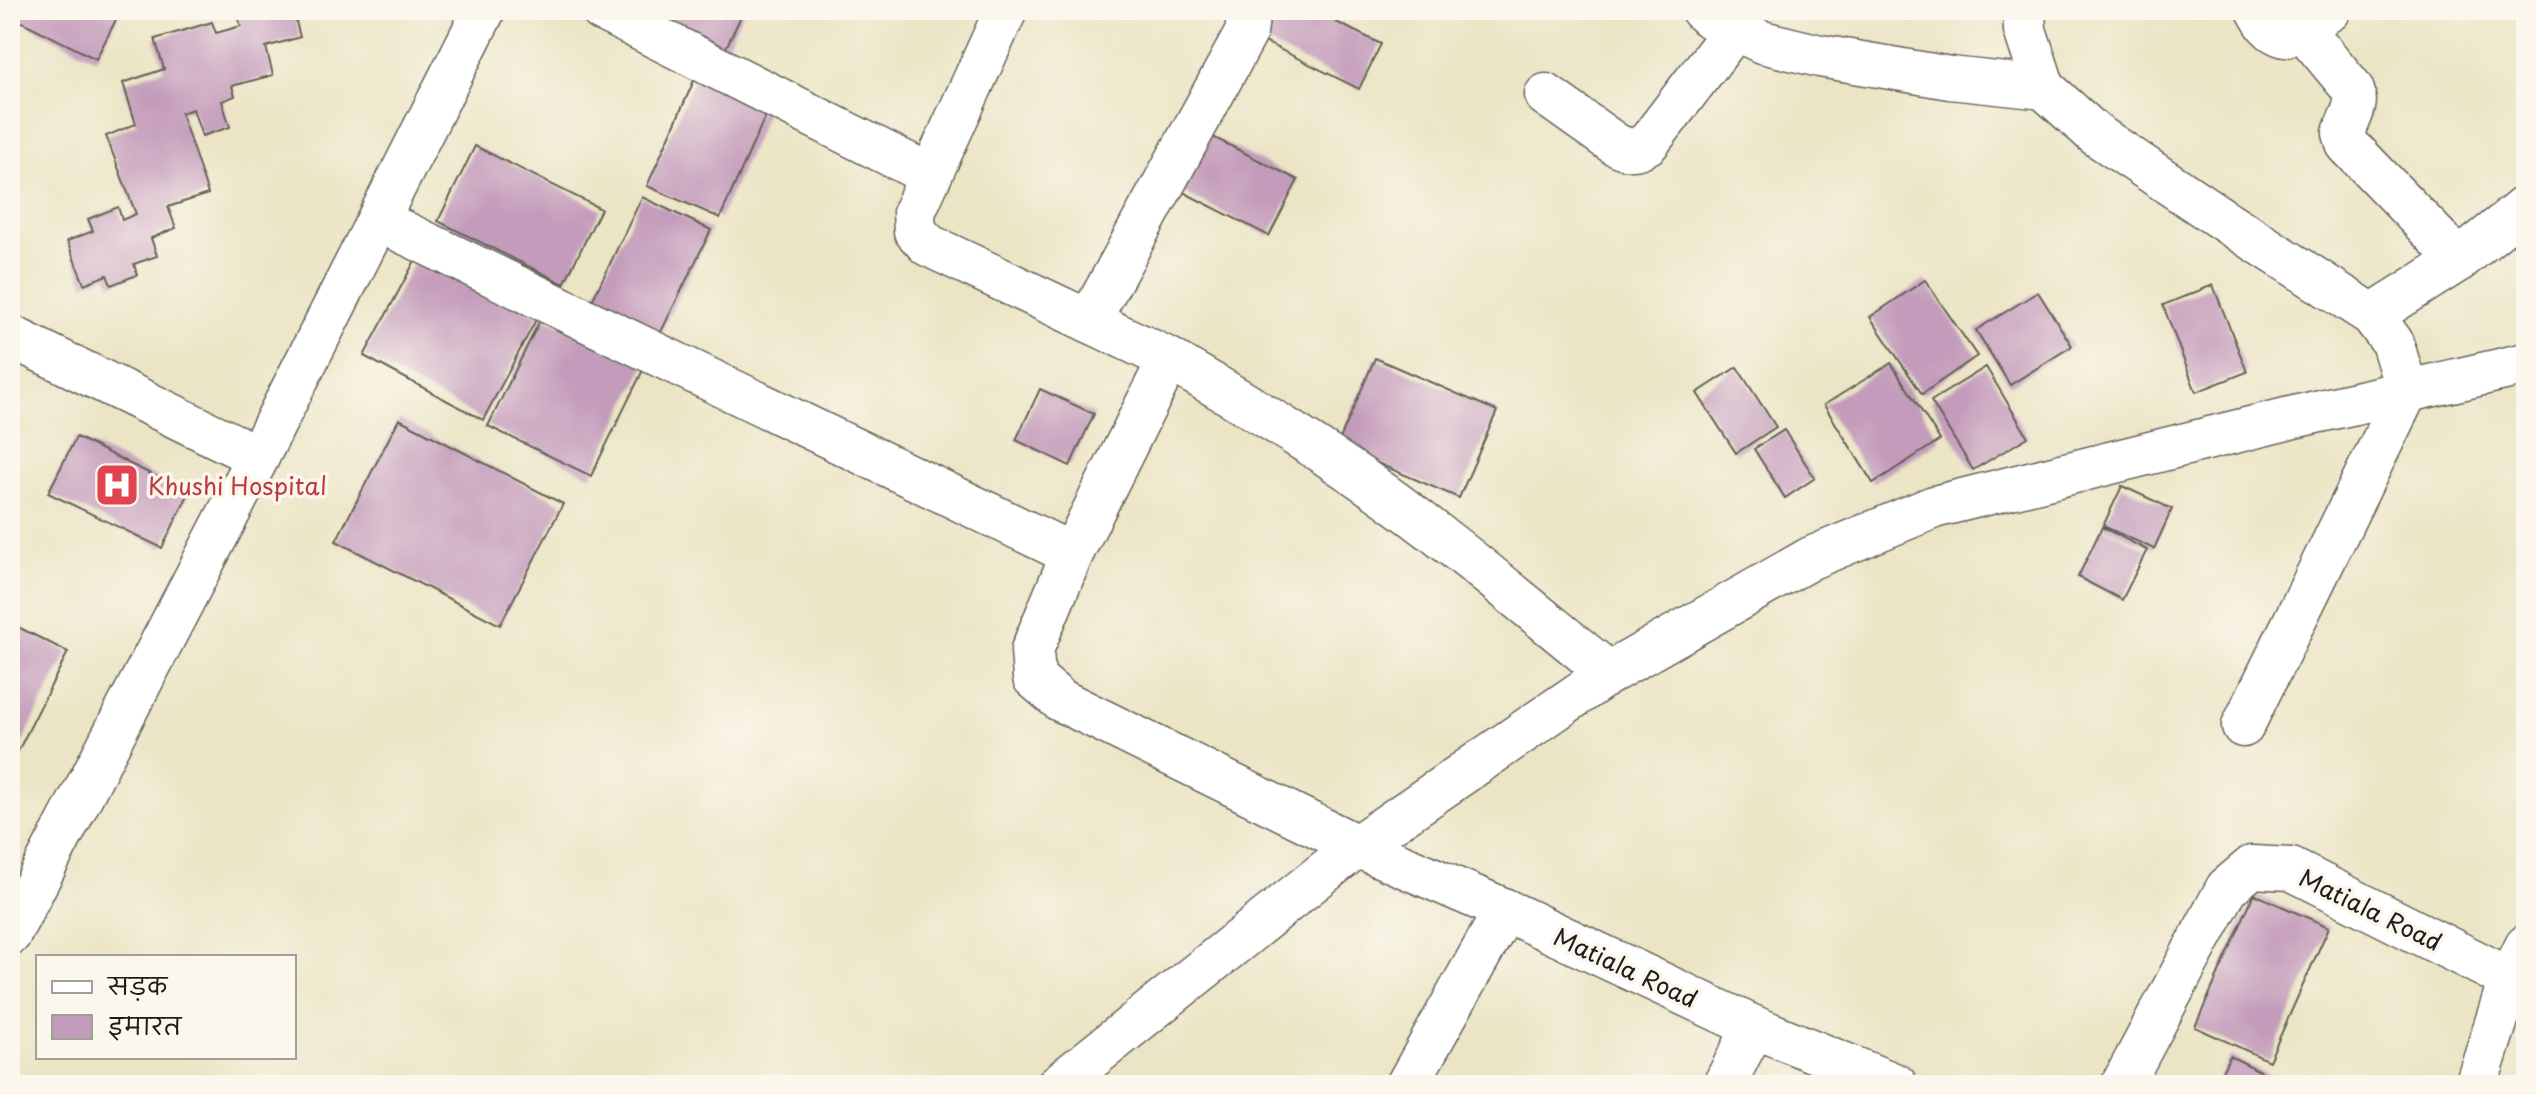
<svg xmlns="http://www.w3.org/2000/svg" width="2536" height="1095" font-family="'Playpen Sans','Playpen Sans Deva',sans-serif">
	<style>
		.building { fill: #c49cbb }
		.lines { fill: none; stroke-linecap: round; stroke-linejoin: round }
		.minor-casing { stroke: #646257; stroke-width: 45 }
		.minor { stroke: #fff; stroke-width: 42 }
		.labels { text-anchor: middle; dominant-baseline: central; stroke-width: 7; stroke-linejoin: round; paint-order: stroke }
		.health-label { font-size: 24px; fill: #be3a42; stroke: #fbf7ec; text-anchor: start }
		.street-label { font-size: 24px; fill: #1c1c1c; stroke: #fbf7ec }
	</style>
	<rect width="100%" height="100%" fill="#fbf7ec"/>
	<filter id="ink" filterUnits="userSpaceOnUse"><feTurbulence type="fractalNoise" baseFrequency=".0125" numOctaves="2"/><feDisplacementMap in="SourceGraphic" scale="16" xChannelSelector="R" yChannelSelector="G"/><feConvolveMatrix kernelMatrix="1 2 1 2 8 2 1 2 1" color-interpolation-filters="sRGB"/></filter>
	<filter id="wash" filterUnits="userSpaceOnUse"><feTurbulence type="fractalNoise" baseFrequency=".006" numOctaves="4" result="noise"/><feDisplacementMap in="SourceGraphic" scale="32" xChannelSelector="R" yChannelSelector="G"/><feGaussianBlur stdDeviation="1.8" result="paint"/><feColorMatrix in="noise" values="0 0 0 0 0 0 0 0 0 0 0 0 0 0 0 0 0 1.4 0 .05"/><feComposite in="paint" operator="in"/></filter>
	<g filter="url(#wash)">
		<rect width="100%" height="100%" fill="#ebe4c5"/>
		<g id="blocks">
			<g class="building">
				<path d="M10 10H111L119 14 96 59 10 16Z"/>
				<path d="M236 10H293L300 37 266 47 273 75 232 86 235 96 222 101 230 127 202 136 193 109 181 113 208 194 168 207 176 228 151 238 157 256 134 264 137 275 111 285 107 275 84 284 67 241 93 231 88 219 118 207 122 220 136 214 106 136 136 124 123 83 164 69 155 39 212 22 216 33 241 26Z"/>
				<path d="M640 10H744L725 50Z"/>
				<path d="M1274 10H1312L1381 44 1359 89 1259 39Z"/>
				<path d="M696 76 769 108 720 218 647 186Z"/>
				<path d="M1203 132 1298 180 1269 236 1175 188Z"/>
				<path d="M475 146 601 209 564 284 438 221Z"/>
				<path d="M642 197 711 230 660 334 592 301Z"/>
				<path d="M419 253 538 316 483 420 364 356Z"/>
				<path d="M1925 280 1977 356 1922 394 1870 317Z"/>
				<path d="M2213 285 2247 372 2196 392 2163 305Z"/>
				<path d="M2038 292 2072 346 2010 385 1976 330Z"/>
				<path d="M542 316 645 366 591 476 488 426Z"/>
				<path d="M1375 358 1497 411 1459 498 1337 446Z"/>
				<path d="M1891 363 1940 440 1873 483 1824 405Z"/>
				<path d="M1737 367 1776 427 1736 453 1697 393Z"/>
				<path d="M1986 367 2028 437 1973 470 1931 401Z"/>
				<path d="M1040 389 1094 414 1070 466 1016 440Z"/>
				<path d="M399 419 563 504 500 625 336 541Z"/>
				<path d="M1784 430 1815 478 1785 498 1754 449Z"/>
				<path d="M76 437 189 493 162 548 48 493Z"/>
				<path d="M2122 486 2172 509 2154 549 2103 526Z"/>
				<path d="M2102 527 2147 550 2122 600 2078 577Z"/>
				<path d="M10 623 68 652 10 767Z"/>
				<path d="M2254 894 2329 927 2269 1061 2195 1027Z"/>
				<path d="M2230 1056 2288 1085H2215Z"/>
			</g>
		</g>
	</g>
	<g filter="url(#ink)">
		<use href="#blocks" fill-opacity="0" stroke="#646257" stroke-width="2"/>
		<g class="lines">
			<g class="minor-casing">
				<g id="minor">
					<path d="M602 10 930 175"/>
					<path d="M1006 10 914 212 915 231 928 245 1169 359 1072 554 1032 650 1034 678 1060 700 1357 846 1505 910 1754 1027 1896 1085"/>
					<path d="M1702 10 1708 16 1762 42 1820 56 1950 78 2044 88"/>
					<path d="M2024 10 2025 30 2044 88 2095 134 2225 221 2372 315 2392 342 2407 391 2243 726"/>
					<path d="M2258 10C2265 23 2270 32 2285 36L2330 10"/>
					<path d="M2302 28 2351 87C2361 104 2349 116 2344 133L2347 144 2459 260"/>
					<path d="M1546 95 1615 144C1629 151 1635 151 1648 143L1735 29"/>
					<path d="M378 220 1072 554"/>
					<path d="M2372 315 2459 260 2526 206"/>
					<path d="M1089 321 1246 33 1249 10"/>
					<path d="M10 336 258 457"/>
					<path d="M1169 359C1227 392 1285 427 1340 464 1435 527 1521 602 1609 673"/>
					<path d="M10 934 258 457 484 10"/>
					<path d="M1058 1085 1357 846 1609 673 1811 558 1934 507 2294 417 2526 364"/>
					<path d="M1407 1085 1505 910"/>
					<path d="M1724 1085 1754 1027"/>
					<path d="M2122 1085 2227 888 2252 867 2291 869 2510 979 2526 946"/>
					<path d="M2476 1085 2510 979"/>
				</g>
			</g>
			<use href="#minor" class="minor"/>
		</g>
	</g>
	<defs>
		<g id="hospital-square" transform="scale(2.3)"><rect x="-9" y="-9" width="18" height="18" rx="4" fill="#e0444e" stroke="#fbf7ec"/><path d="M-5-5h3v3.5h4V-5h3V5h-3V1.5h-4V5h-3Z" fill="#fff"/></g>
	</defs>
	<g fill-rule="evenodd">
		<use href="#hospital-square" x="117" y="485"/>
	</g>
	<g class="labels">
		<g class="health-label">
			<text x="148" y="485">Khushi Hospital</text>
		</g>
		<g class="street-label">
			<text transform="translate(2371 909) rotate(26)">Matiala Road</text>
			<text transform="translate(1626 967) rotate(25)">Matiala Road</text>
		</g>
	</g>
	<rect width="2536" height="1095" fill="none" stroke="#fbf7ec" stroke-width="40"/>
	<rect x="36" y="955" width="260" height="104" fill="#fbf7ec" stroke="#a29f99" stroke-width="2"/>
	<rect x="52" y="981" width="40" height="12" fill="#ffffff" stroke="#a29f99" stroke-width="2"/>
	<text x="108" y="995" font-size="24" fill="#1c1c1c">सड़क</text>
	<rect x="52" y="1015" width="40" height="24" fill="#c49cbb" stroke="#a29f99" stroke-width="2"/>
	<text x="108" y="1035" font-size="24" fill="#1c1c1c">इमारत</text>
</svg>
